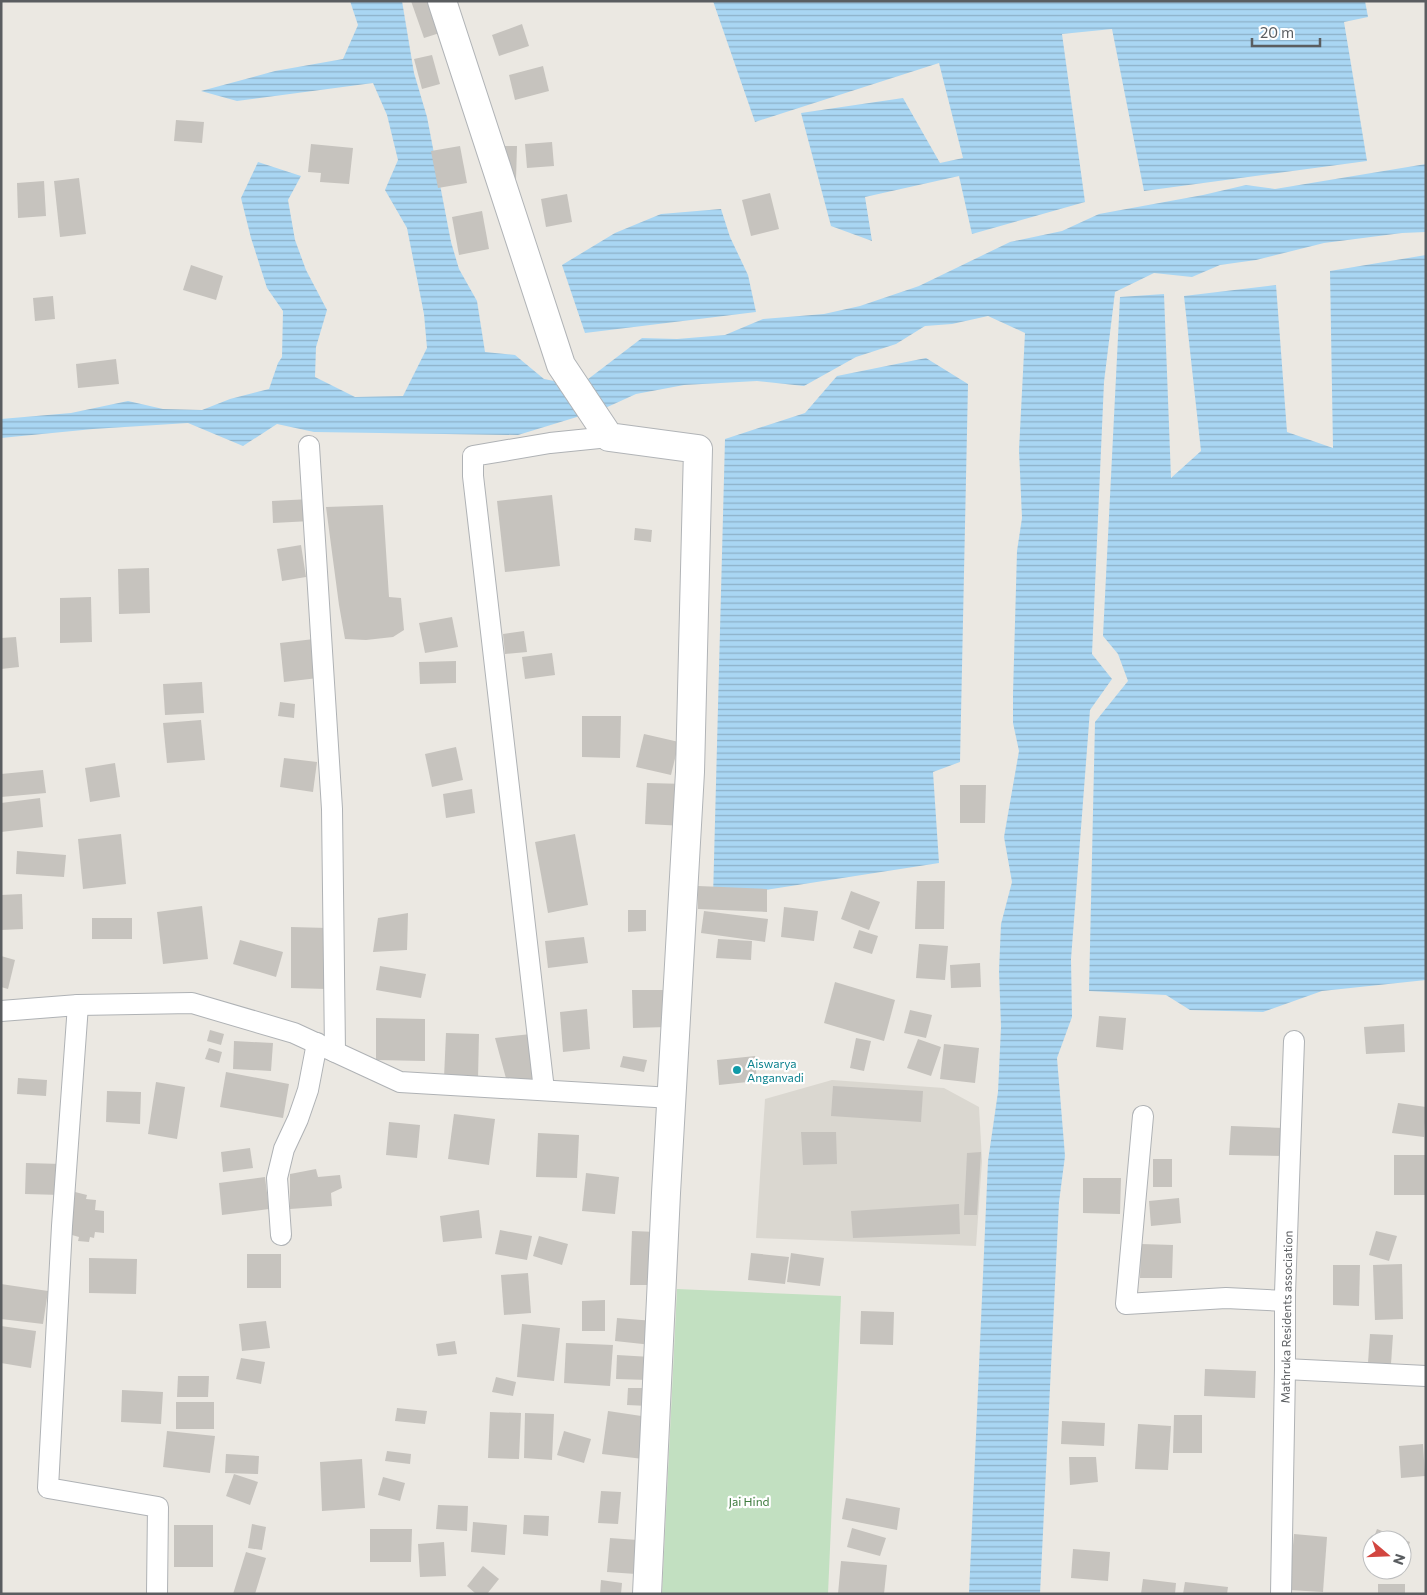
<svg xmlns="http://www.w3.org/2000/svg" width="1427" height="1595" font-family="Commissioner,sans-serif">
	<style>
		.education { fill: #dad7d0 }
		.park { fill: #c2e0c1 }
		.water { fill: url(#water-rules) }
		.building { fill: #c6c3be }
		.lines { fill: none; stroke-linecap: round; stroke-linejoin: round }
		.street-casing { stroke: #afb2b5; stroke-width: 22 }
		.secondary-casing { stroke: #b1b4b7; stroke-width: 30 }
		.street { stroke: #fff; stroke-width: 20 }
		.secondary { stroke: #fff; stroke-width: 28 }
		.culture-dot { fill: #0f9aa8; stroke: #fff; stroke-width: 2 }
		.labels { text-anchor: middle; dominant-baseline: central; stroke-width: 4.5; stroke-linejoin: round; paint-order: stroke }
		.culture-label { font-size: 12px; fill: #0d838f; stroke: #fff; text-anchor: start }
		.street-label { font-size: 12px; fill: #5a5d60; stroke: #fff }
		.park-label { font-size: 12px; fill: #3e7b3e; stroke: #fff }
	</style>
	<defs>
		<pattern id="water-rules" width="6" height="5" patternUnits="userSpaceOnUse" patternTransform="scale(1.25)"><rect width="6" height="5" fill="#a9d6f3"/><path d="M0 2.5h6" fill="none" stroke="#8db1c8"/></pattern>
	</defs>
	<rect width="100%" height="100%" fill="#ebe8e2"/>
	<path class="education" d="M832 1080 944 1088 979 1107 982 1161 976 1246 756 1238 765 1099Z"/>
	<path class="park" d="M677 1289 841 1296 828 1594H662Z"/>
	<g class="water">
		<path d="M350 1H402L414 73 427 117 451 242 459 269 477 301 485 352 515 355 544 379 579 386 642 338 677 339 725 335 763 319 824 314 860 306 919 286 1010 242 1062 231 1099 214 1203 195 1246 185 1275 189 1426 164V232L1402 233 1324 243 1256 260 1220 265 1192 277 1154 273 1115 292 1104 382 1092 654 1112 679 1090 710 1071 959 1072 1017 1057 1058 1065 1156 1059 1202 1040 1594H969L988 1161 998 1092 1001 1027 999 971 1001 924 1012 882 1004 837 1019 751 1013 723V694L1017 551 1022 518 1019 450 1025 333 988 316 952 324 925 326 896 344 856 357 804 386 757 381 684 385 636 394 603 409 518 435 314 432 277 424 243 446 188 423 93 429 1 438V419L71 413 128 401 163 409 202 410 230 399 269 389 278 363 282 357 283 311 267 288 251 238 241 198 258 162 301 176 288 200 295 240 306 270 327 310 316 347 315 377 355 397 403 396 427 348 424 314 407 228 385 190 398 160 387 115 373 83 237 101 201 91 275 71 343 59 358 25Z"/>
		<path d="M713 1H1365L1368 17 1344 22 1367 161 1144 191 1112 29 1062 34 1085 202 972 234 959 176 865 197 872 241 831 226 801 113 903 98 940 163 963 158 939 63 755 122Z"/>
		<path d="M721 209 730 237 748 275 756 312 585 333 562 265 615 233 661 214Z"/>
		<path d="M1426 255V980L1322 991 1263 1012 1190 1010 1166 995 1089 991 1095 722 1128 681 1118 654 1103 636 1120 297 1164 294 1171 478 1201 451 1184 296 1276 285 1287 432 1333 448 1330 271Z"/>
		<path d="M926 358 968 384 960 762 933 772 939 863 713 898 725 439 805 413 837 376Z"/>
	</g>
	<g class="building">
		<path d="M411 1H439L449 30 424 38Z"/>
		<path d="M522 24 529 46 499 56 492 35Z"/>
		<path d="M432 55 440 84 422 89 414 59Z"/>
		<path d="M543 66 549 91 515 100 509 75Z"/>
		<path d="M176 120 204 122 202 143 174 141Z"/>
		<path d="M552 142 554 166 527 168 525 144Z"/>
		<path d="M311 144 353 148 349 184 320 182 321 173 308 172Z"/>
		<path d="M460 146 467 183 438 188 431 151Z"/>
		<path d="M502 146H517L516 180H502Z"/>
		<path d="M79 178 86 234 60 237 54 181Z"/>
		<path d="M44 181 46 216 18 218 17 183Z"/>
		<path d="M770 193 779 229 751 236 742 200Z"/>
		<path d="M567 194 572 222 546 227 541 199Z"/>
		<path d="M482 211 489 249 459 255 452 217Z"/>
		<path d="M191 265 223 276 216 300 183 290Z"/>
		<path d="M53 296 55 319 35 321 33 298Z"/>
		<path d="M116 359 119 384 78 388 76 364Z"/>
		<path d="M552 495 560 566 505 572 497 501Z"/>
		<path d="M310 499 311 521 273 523 272 501Z"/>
		<path d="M383 505 389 597 401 598 404 630 393 637 366 640 345 639 339 605 326 507Z"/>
		<path d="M635 528 652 530 651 542 634 540Z"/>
		<path d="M301 545 306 577 282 581 277 549Z"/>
		<path d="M149 568 150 613 119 614 118 569Z"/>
		<path d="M91 597 92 642 60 643V598Z"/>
		<path d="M452 617 458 647 425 653 419 623Z"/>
		<path d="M524 631 527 652 505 654 503 634Z"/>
		<path d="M16 637 19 667 1 669V638Z"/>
		<path d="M314 639 318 678 284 682 280 643Z"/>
		<path d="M552 653 555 675 525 679 522 657Z"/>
		<path d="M456 661V683L420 684 419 662Z"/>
		<path d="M202 682 204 713 165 715 163 684Z"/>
		<path d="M280 702 295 704 294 718 278 716Z"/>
		<path d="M582 716H621L620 758 582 757Z"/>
		<path d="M201 720 205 760 167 763 163 723Z"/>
		<path d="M644 734 679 742 671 775 636 767Z"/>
		<path d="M456 747 463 780 432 787 425 754Z"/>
		<path d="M284 758 317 762 313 792 280 787Z"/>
		<path d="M115 763 120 797 90 802 85 768Z"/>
		<path d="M43 770 46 793 1 797V774Z"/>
		<path d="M647 783 687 784 685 826 645 824Z"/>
		<path d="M960 785H986L985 823H960Z"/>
		<path d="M472 789 475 813 446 818 443 794Z"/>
		<path d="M40 798 43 827 1 832V803Z"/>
		<path d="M121 834 126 884 83 889 78 839Z"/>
		<path d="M575 834 588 905 548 913 535 842Z"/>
		<path d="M17 851 66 855 64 877 16 874Z"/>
		<path d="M917 881H945L944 929H915Z"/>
		<path d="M698 886 767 889V912L698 909Z"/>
		<path d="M851 891 880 902 869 930 841 919Z"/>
		<path d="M22 894 23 929 1 930V895Z"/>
		<path d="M202 906 208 959 163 964 157 912Z"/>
		<path d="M784 907 818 911 814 941 781 937Z"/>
		<path d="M628 910H646V931L628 932Z"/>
		<path d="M704 911 768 919 765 942 701 933Z"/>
		<path d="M408 913 407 950 373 952 378 918Z"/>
		<rect x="92" y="918" width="40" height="21"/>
		<path d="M291 927 328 928 327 989 291 988Z"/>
		<path d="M859 930 878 936 872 954 853 948Z"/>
		<path d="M584 937 588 963 548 968 545 941Z"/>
		<path d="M718 939 752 941 751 960 716 958Z"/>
		<path d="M240 940 283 952 276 977 233 964Z"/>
		<path d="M919 944 948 946 945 980 916 978Z"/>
		<path d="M1 956 15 960 8 989 1 987Z"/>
		<path d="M980 963 981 987 951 988 950 965Z"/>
		<path d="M380 966 426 974 421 998 376 990Z"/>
		<path d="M835 982 895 1000 884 1041 824 1023Z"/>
		<path d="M632 990H666L667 1027 633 1028Z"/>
		<path d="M587 1009 590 1049 563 1052 560 1012Z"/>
		<path d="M910 1010 932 1015 926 1038 904 1033Z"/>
		<path d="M1099 1016 1126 1018 1123 1050 1096 1047Z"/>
		<path d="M376 1018 425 1019V1061L376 1060Z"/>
		<path d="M1404 1024 1405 1052 1366 1054 1364 1027Z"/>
		<path d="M210 1030 224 1034 221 1045 207 1041Z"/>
		<path d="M446 1033 479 1034 478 1079 444 1078Z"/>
		<path d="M531 1034 538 1078 507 1082 495 1038Z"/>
		<path d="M856 1038 871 1041 864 1071 850 1068Z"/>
		<path d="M918 1039 941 1047 931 1076 907 1068Z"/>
		<path d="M234 1041 273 1043 271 1071 233 1069Z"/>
		<path d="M944 1044 979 1048 975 1083 940 1079Z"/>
		<path d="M209 1048 222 1052 219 1063 205 1059Z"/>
		<path d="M623 1056 647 1060 644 1072 620 1067Z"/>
		<path d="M755 1056 757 1081 719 1085 717 1060Z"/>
		<path d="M226 1072 289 1084 283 1118 220 1107Z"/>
		<path d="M18 1078 47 1080 46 1096 17 1094Z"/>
		<path d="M156 1082 185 1087 177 1139 148 1134Z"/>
		<path d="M833 1086 923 1091 921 1122 831 1116Z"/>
		<path d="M107 1091 141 1092 140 1124 106 1122Z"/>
		<path d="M1398 1103 1426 1107 1424 1137 1392 1133Z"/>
		<path d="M454 1114 495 1119 489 1165 448 1159Z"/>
		<path d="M389 1122 420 1125 417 1158 386 1155Z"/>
		<path d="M1231 1126 1284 1128 1283 1156 1229 1155Z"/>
		<path d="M801 1132H836L837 1164 803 1165Z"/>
		<path d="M538 1133 579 1135 577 1178 536 1177Z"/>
		<path d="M250 1148 253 1168 223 1172 221 1152Z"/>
		<path d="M981 1152 977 1215H964L967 1153Z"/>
		<rect x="1394" y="1155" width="31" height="40"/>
		<rect x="1153" y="1159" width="19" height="28"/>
		<path d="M26 1163 62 1164 61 1195 25 1194Z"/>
		<path d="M316 1169 318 1177 340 1175 342 1188 331 1193 332 1206 290 1209V1174Z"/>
		<path d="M586 1173 619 1177 615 1214 582 1211Z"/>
		<path d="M265 1177 269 1209 222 1215 219 1183Z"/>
		<path d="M1083 1178H1121L1120 1214 1083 1213Z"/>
		<path d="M71 1191 87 1195 86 1199 96 1200 95 1210 104 1211V1233L95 1232 94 1238 90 1237 89 1242 78 1241 79 1237 72 1235Z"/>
		<path d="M1179 1198 1181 1223 1151 1226 1149 1201Z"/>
		<path d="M959 1204 960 1234 853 1238 851 1211Z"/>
		<path d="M479 1210 482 1238 443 1242 440 1216Z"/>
		<path d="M500 1230 532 1236 527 1260 495 1254Z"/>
		<path d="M632 1231 657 1232 655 1285H630Z"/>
		<path d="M1376 1231 1397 1236 1389 1261 1369 1255Z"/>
		<path d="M539 1236 568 1244 562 1265 533 1256Z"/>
		<path d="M1141 1244 1173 1245 1172 1278H1140Z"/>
		<path d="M751 1253 789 1257 785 1284 748 1280Z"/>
		<path d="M791 1253 824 1258 820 1286 787 1282Z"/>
		<rect x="247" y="1254" width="34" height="34"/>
		<path d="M89 1258 137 1259 136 1294 89 1293Z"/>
		<path d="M1402 1264 1403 1319 1375 1320 1373 1265Z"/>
		<path d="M1333 1265H1360L1359 1306 1333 1305Z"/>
		<path d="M528 1273 531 1313 504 1315 501 1275Z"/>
		<path d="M1 1284 48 1291 43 1324 1 1319Z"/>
		<path d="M605 1300V1331H582V1301Z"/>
		<path d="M861 1311 894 1312 893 1345 860 1344Z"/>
		<path d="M617 1318 654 1321 652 1345 615 1341Z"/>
		<path d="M266 1321 270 1348 242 1351 239 1324Z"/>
		<path d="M522 1324 560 1328 554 1381 517 1377Z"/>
		<path d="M1 1326 36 1331 31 1368 1 1363Z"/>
		<path d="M1370 1334 1393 1335 1391 1364 1368 1363Z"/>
		<path d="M455 1341 457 1354 438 1356 436 1344Z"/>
		<path d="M566 1343 613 1345 610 1386 564 1383Z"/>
		<path d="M617 1355 651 1357 649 1380 616 1379Z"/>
		<path d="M241 1358 265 1362 261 1384 236 1379Z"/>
		<path d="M1205 1369 1256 1371 1255 1398 1204 1396Z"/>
		<path d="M178 1376H209L208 1397H177Z"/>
		<path d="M496 1377 516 1382 513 1396 492 1392Z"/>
		<path d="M628 1388H648V1406L627 1405Z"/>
		<path d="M122 1390 163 1392 161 1424 121 1422Z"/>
		<rect x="176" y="1402" width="38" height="27"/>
		<path d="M397 1408 427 1411 425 1424 395 1421Z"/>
		<path d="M608 1411 648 1417 643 1459 602 1454Z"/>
		<path d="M490 1412 521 1413 519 1459 488 1458Z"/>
		<path d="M525 1413 554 1414 552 1460 524 1458Z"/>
		<path d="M1174 1415H1202V1453H1173Z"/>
		<path d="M1062 1421 1105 1423 1104 1446 1061 1444Z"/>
		<path d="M1138 1424 1171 1426 1168 1470 1135 1469Z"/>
		<path d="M167 1431 215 1436 210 1473 163 1467Z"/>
		<path d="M564 1431 591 1439 584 1463 557 1455Z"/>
		<path d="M1423 1444 1425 1476 1401 1478 1399 1446Z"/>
		<path d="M387 1451 411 1454 410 1464 385 1461Z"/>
		<path d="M226 1454 259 1456 258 1474 225 1473Z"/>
		<path d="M1069 1457H1096L1098 1482 1070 1485Z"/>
		<path d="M362 1459 365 1508 322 1511 320 1462Z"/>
		<path d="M234 1474 258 1482 250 1505 226 1496Z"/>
		<path d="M383 1477 405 1483 400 1501 378 1495Z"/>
		<path d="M601 1491 621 1492 618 1524 598 1523Z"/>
		<path d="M846 1498 900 1508 897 1530 842 1519Z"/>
		<path d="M438 1505 468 1506 467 1531 436 1529Z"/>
		<path d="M524 1515 549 1516 548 1536 523 1534Z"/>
		<path d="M473 1522 507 1525 505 1555 471 1552Z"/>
		<path d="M252 1524 266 1527 262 1550 248 1548Z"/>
		<rect x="174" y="1525" width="39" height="42"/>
		<path d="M852 1528 886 1538 880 1556 847 1547Z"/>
		<path d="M370 1529H412L411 1562H370Z"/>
		<path d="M1377 1529 1410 1542 1402 1562V1540H1373Z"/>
		<path d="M1294 1534 1327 1537 1323 1592 1289 1590Z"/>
		<path d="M610 1538 638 1540 636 1574 607 1572Z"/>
		<path d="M444 1542 446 1576 420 1577 418 1544Z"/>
		<path d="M1073 1549 1110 1552 1108 1581 1071 1578Z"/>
		<path d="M246 1552 266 1558 255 1594H233Z"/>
		<path d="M841 1561 887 1565 884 1594H838Z"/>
		<path d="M483 1566 499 1579 487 1594H476L467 1586Z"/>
		<path d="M1143 1579 1176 1583 1175 1594H1141Z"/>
		<path d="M601 1580 622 1583 621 1594H600Z"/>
		<path d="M1185 1582 1228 1587 1227 1594H1183Z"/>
		<rect x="1378" y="1584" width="27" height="10"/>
	</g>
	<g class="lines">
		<g class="street-casing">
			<g id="street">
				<path d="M309 446 332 809 335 1052"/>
				<path d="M78 1005 62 1226 48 1488 158 1507 157 1594"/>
				<path d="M1 1011 78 1005 192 1003 294 1033 400 1082 672 1098"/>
				<path d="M544 1090 473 476V456L550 443 609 437"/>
				<path d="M1143 1116 1126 1304 1226 1298 1285 1301"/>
				<path d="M281 1235 277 1178 284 1149 298 1119 308 1090 317 1043"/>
				<path d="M1285 1369 1426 1376"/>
				<path d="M1281 1594 1285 1369V1293L1294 1041"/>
			</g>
		</g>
		<g class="secondary-casing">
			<path id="secondary" d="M442 1 561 365 609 437 698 449 690 772 666 1193 647 1594"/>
		</g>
		<use href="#street" class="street"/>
		<use href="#secondary" class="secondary"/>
	</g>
	<circle class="culture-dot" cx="737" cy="1070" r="5"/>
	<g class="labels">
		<g class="culture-label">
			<text x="747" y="1063">Aiswarya<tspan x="747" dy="14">Anganvadi</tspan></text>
		</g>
		<g class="street-label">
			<text transform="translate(1286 1317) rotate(-89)">Mathruka Residents association</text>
		</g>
		<g class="park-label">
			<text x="749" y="1501">Jai Hind</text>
		</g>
	</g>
	<rect width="1427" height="1595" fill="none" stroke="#5a5d60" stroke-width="5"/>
	<g transform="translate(1387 1555) rotate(109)"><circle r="24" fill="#ffffff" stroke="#bdbebf"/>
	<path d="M0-4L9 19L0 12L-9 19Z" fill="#d24640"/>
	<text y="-8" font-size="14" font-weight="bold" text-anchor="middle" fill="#5a5d60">N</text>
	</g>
	<path d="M1252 38v8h68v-8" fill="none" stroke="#5a5d60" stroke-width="2.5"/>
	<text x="1260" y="38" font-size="15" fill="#5a5d60" stroke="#ffffff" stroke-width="4" paint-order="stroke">20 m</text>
</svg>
